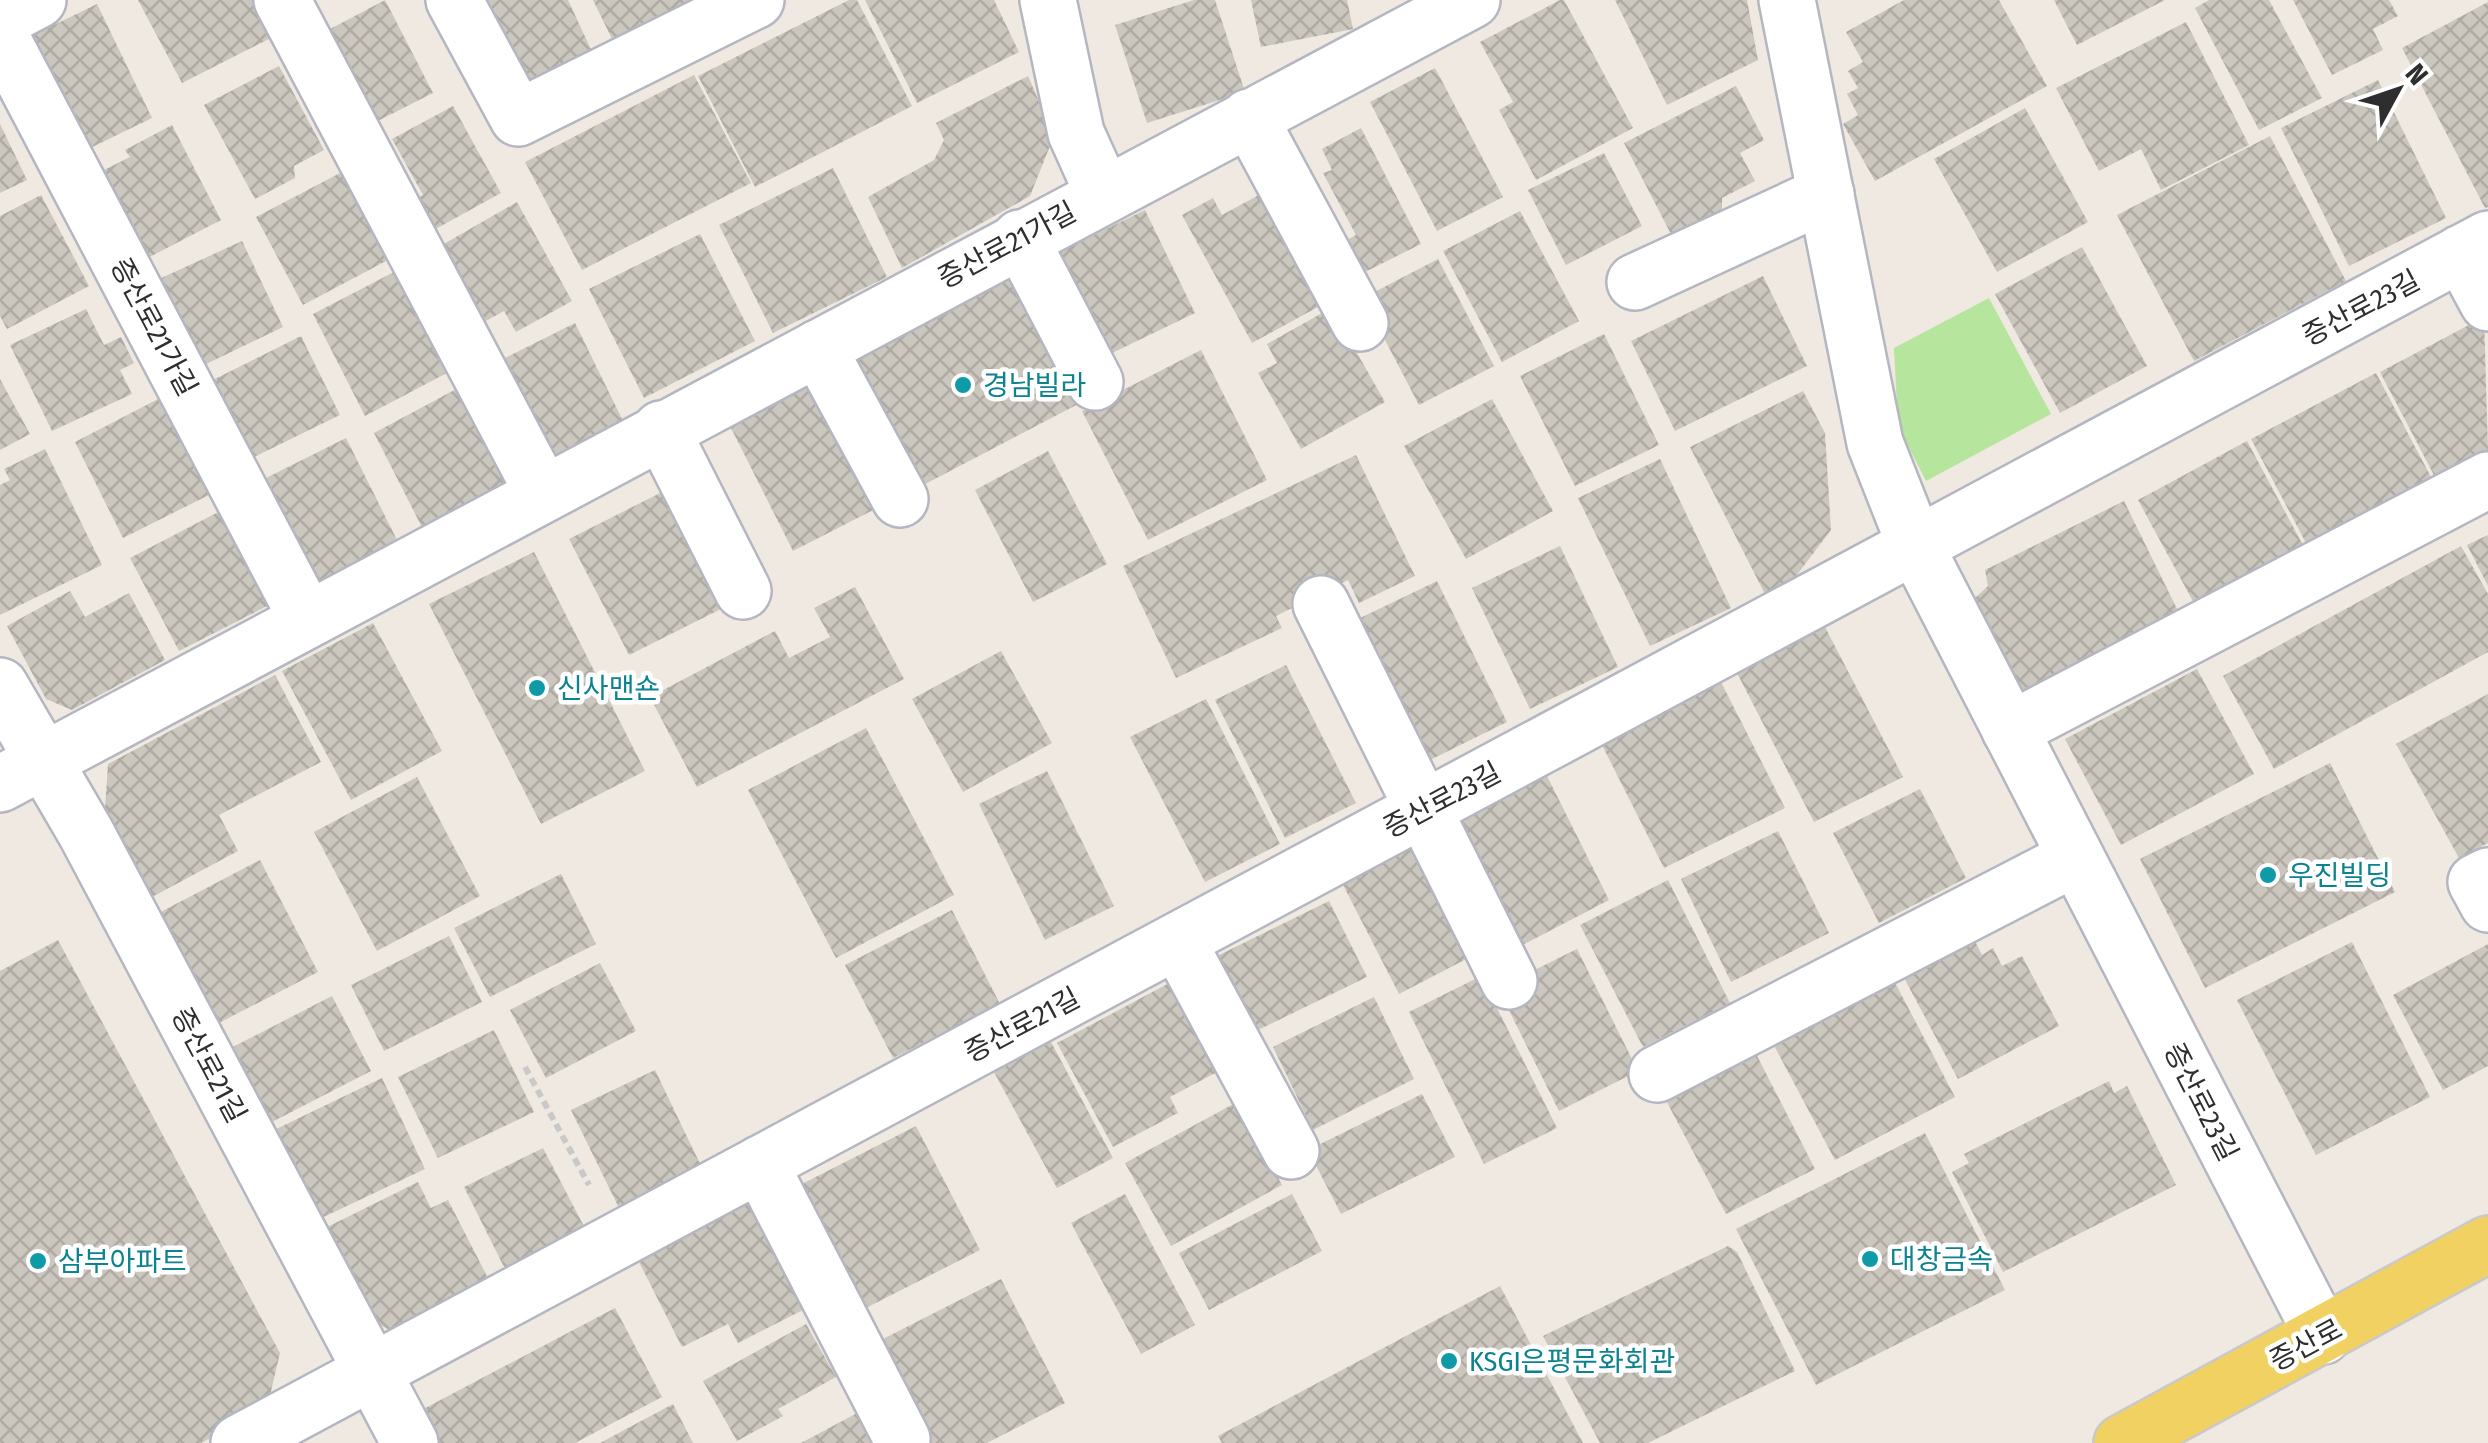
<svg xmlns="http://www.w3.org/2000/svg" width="2488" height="1443" font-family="'Fira Sans Condensed','Noto Sans KR',sans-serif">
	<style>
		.park { fill: #b6e59e }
		.building { fill: url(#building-cross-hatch) }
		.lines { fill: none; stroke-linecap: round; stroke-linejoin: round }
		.minor-casing { stroke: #b4b7c1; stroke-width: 60 }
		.major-casing { stroke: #c9c9c9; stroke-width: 60 }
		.path { stroke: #c9c9c9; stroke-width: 6; stroke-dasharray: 8 5; stroke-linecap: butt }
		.minor { stroke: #fff; stroke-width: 55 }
		.major { stroke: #f2d163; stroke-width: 55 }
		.culture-dot { fill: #0f9aa8; stroke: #fff; stroke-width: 4 }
		.labels { text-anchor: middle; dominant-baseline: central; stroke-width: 9; stroke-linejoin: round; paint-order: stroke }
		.street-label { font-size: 28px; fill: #2e2e2e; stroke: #fff }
		.culture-label { font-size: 28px; fill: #0d838f; stroke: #fff; text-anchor: start }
	</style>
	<defs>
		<pattern id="building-cross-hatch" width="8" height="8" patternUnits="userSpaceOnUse" patternTransform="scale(2.5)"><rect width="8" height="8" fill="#cbc7bf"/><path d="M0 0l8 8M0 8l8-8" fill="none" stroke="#afaba4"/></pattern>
	</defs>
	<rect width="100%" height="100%" fill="#efe9e1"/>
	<path class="park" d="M1989 298 2051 414 1926 481 1898 426 1894 348Z"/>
	<g class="building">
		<path d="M138 0H256L275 36 182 83Z"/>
		<path d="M385 0 433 93 364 128 317 36Z"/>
		<path d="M471 0H568L594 56 516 93Z"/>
		<path d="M593 0H704L614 43Z"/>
		<path d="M849 0H857L912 106 755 187 698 76Z"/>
		<path d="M865 0H994L1019 52 917 103Z"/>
		<path d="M1194 0H1215L1245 92 1147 123 1115 25Z"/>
		<path d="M1251 0H1347L1353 29 1261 47Z"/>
		<path d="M1560 0H1564L1633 128 1536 180 1499 110 1513 102 1480 42Z"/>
		<path d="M1615 0H1747L1758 60 1667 105Z"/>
		<path d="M1904 0H1999L2047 86 1875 181 1843 124 1858 115 1847 94 1858 88 1848 71 1863 62 1846 32Z"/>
		<path d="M2054 0H2165L2077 45Z"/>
		<path d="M2209 0H2269L2322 98 2259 130 2195 8Z"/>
		<path d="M2293 0H2389L2398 16 2373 29 2383 50 2332 75Z"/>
		<path d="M2488 2V207L2485 208 2402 48Z"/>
		<path d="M97 4 152 118 76 155 21 41Z"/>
		<path d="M2186 22 2249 145 2161 190 2141 149 2099 171 2056 88Z"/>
		<path d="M279 66 324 150 294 166 295 178 255 199 204 105Z"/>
		<path d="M1435 68 1503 197 1437 231 1370 102Z"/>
		<path d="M694 75 751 183 582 270 525 162Z"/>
		<path d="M1028 76 1054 136 1030 196 902 268 868 197 934 160 944 140 936 123Z"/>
		<path d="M2378 80 2446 218 2349 266 2281 128Z"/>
		<path d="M1736 86 1764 140 1740 153 1755 181 1722 198V215L1674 240 1624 143Z"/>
		<path d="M453 106 501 193 432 231 415 199 423 195 392 139Z"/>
		<path d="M2025 108 2088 222 1997 272 1934 159Z"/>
		<path d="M0 124 27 180 0 193Z"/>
		<path d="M172 125 221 220 140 262 94 175 130 157 125 150Z"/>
		<path d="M1361 128 1421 244 1353 278 1336 246 1356 235 1323 173 1332 170 1322 149Z"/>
		<path d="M2270 136 2346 281 2194 361 2117 215Z"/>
		<path d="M1604 153 1642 226 1566 265 1528 190Z"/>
		<path d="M833 168 887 277 773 333 719 225Z"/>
		<path d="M342 172 388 260 303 305 256 217Z"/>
		<path d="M1268 190 1329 301 1252 343 1182 215 1213 198 1222 215Z"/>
		<path d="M41 195 89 286 7 329 0 316V216Z"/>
		<path d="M517 202 572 301 516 332 504 311 486 321 442 245Z"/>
		<path d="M1145 210 1195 313 1104 357 1055 254Z"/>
		<path d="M1520 211 1579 321 1502 362 1443 251Z"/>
		<path d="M700 234 755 341 644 398 589 289Z"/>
		<path d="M242 241 283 327 198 368 157 280Z"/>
		<path d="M2082 247 2147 366 2060 413 1995 294Z"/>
		<path d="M1438 259 1494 366 1419 405 1363 298Z"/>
		<path d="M394 272 447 373 365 416 313 314Z"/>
		<path d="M1018 275 1084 401 908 493 842 368Z"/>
		<path d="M1763 276 1807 366 1675 431 1631 341Z"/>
		<path d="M1331 308 1385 402 1301 449 1258 373 1277 363 1267 344Z"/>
		<path d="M86 309 104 345 121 337 134 363 120 370 132 394 52 431 10 345Z"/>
		<path d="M2484 317 2488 451 2436 479 2380 372Z"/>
		<path d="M575 323 626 427 550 464 499 361Z"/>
		<path d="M1604 334 1659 445 1575 486 1520 376Z"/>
		<path d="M301 336 340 415 246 461 207 383Z"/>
		<path d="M1201 350 1267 480 1148 540 1082 411Z"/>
		<path d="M2376 373 2432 479 2307 545 2251 439Z"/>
		<path d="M817 378 883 505 793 551 729 424Z"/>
		<path d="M0 379 30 434 0 450Z"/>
		<path d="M462 386 517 490 427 537 374 433Z"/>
		<path d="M1803 391 1825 433 1831 530 1790 584 1766 596 1690 447Z"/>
		<path d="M160 398 209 495 123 538 75 442Z"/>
		<path d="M1492 399 1553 511 1466 559 1404 446Z"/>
		<path d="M346 438 401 548 312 592 258 482Z"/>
		<path d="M2247 441 2304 547 2195 605 2138 500Z"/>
		<path d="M45 449 102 565 0 615V485L10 480 4 469Z"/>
		<path d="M1048 451 1107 564 1033 602 975 490Z"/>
		<path d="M1356 455 1415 576 1359 603 1348 580 1276 616 1282 628 1176 678 1123 566Z"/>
		<path d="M1660 459 1731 608 1650 646 1578 498Z"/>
		<path d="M664 491 723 608 629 655 569 539Z"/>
		<path d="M2124 501 2179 613 2020 691 1974 599 1988 586 1985 570Z"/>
		<path d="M226 508 275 602 179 651 130 558Z"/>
		<path d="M2488 535V586L2467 545Z"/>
		<path d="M1560 546 1618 667 1530 709 1472 588Z"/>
		<path d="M2461 546 2488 594V652L2274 769 2223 676Z"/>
		<path d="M534 552 645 771 541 824 429 604Z"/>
		<path d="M1437 581 1507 722 1424 763 1354 621Z"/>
		<path d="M855 587 904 679 697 787 650 697 775 631 789 658 830 637 814 608Z"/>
		<path d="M70 591 85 617 129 593 165 660 72 710 46 699 7 626Z"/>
		<path d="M373 623 442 751 351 800 282 671Z"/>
		<path d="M1825 627 1903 777 1814 822 1737 673Z"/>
		<path d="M1001 651 1052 743 963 792 912 699Z"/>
		<path d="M1286 665 1356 803 1285 838 1215 700Z"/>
		<path d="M2197 669 2254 774 2121 845 2065 739Z"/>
		<path d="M275 675 321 762 219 815 238 851 152 897 105 809 108 764Z"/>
		<path d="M1721 682 1785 808 1664 868 1601 743Z"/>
		<path d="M2488 694V843L2459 858 2396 744Z"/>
		<path d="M1206 699 1280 844 1205 882 1130 737Z"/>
		<path d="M866 728 954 895 836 958 748 790Z"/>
		<path d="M2330 763 2395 892 2205 988 2140 859Z"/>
		<path d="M1047 771 1114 906 1045 940 979 804Z"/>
		<path d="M1547 776 1609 900 1509 952 1446 826Z"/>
		<path d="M417 777 480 896 377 951 314 832Z"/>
		<path d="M1920 789 1966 878 1879 923 1833 833Z"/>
		<path d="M1778 831 1829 933 1731 982 1681 879Z"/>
		<path d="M1417 839 1476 954 1399 994 1340 879Z"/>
		<path d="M260 860 318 972 211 1027 153 916Z"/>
		<path d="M561 874 596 944 490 997 454 928Z"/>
		<path d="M1668 880 1730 1003 1643 1047 1580 925Z"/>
		<path d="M1329 901 1367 977 1252 1033 1215 957Z"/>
		<path d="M952 910 1000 1004 893 1058 845 965Z"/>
		<path d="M449 936 482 1002 384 1051 351 985Z"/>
		<path d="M1973 937 1982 955 1993 948 2002 966 2022 956 2059 1026 1958 1079 1902 974Z"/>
		<path d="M58 940 280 1353 267 1408 201 1443H0V971Z"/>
		<path d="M2352 942 2430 1097 2316 1155 2237 1000Z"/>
		<path d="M2488 944V1066L2443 1090 2393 995Z"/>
		<path d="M1577 949 1638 1071 1559 1111 1498 988Z"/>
		<path d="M600 963 636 1031 546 1078 510 1010Z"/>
		<path d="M1890 973 1955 1097 1835 1160 1769 1036Z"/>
		<path d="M1481 976 1557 1128 1484 1164 1409 1012Z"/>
		<path d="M1171 982 1219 1071 1170 1097 1178 1113 1113 1147 1057 1043Z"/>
		<path d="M332 996 371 1071 268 1124 229 1049Z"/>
		<path d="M1374 997 1414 1079 1313 1130 1273 1047Z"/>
		<path d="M494 1030 534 1112 438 1158 398 1077Z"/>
		<path d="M1051 1042 1113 1158 1057 1188 994 1072Z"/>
		<path d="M1751 1044 1815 1169 1726 1214 1661 1091Z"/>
		<path d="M655 1070 702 1168 619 1208 571 1110Z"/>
		<path d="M382 1078 425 1169 313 1222 270 1132Z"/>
		<path d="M2109 1081 2114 1093 2127 1086 2176 1185 2003 1272 1952 1172 1969 1163 1964 1154Z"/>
		<path d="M1422 1094 1455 1157 1341 1214 1308 1150Z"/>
		<path d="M1237 1102 1282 1185 1171 1246 1125 1163Z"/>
		<path d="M916 1126 980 1250 854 1314 790 1190Z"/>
		<path d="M1925 1133 2005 1290 1816 1385 1736 1229Z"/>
		<path d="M543 1148 587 1232 507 1273 464 1187Z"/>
		<path d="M418 1182 431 1208 448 1200 490 1282 391 1331 356 1311 317 1232Z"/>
		<path d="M1125 1194 1195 1325 1141 1354 1071 1223Z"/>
		<path d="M1292 1194 1322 1251 1209 1310 1179 1253Z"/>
		<path d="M748 1199 805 1309 738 1343 728 1324 682 1347 636 1256Z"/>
		<path d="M1728 1246 1737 1252 1795 1371 1648 1443H1600L1543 1336Z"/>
		<path d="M1001 1279 1065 1403 987 1443H927L875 1343Z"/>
		<path d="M1500 1286 1583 1443H1222L1218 1436Z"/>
		<path d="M615 1308 662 1397 575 1443H430L414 1414Z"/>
		<path d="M806 1324 836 1377 778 1409 783 1416 737 1441 703 1381Z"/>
		<path d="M673 1404 693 1443H600Z"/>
		<path d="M861 1411 879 1443H801Z"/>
	</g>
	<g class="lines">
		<g class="minor-casing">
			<g id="minor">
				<path d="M282 0 543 493"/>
				<path d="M454 0 518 118 756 0"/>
				<path d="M1048 0 1076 133 1103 193"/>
				<path d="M1787 0 1875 443 1916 547 2323 1336"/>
				<path d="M0 20 38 0"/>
				<path d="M0 35 307 619"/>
				<path d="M1249 117 1360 323"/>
				<path d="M1020 238 1095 382"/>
				<path d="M2461 253 2488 303"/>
				<path d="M1635 282 1826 194"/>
				<path d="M818 348 900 499"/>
				<path d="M661 429 743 591"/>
				<path d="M1321 604 1509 981"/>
				<path d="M0 686 86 833 410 1443"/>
				<path d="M2010 730 2488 480"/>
				<path d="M0 784 1472 0"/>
				<path d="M2488 876 2476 882 2488 904"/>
				<path d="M1178 942 1291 1151"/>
				<path d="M1657 1074 2075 858"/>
				<path d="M760 1164 902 1439"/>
				<path d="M239 1443 2488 239"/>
			</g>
		</g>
		<g class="major-casing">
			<path id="major" d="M2122 1443 2488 1244"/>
		</g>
		<path class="path" d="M525 1067 589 1185"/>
		<use href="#minor" class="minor"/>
		<use href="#major" class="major"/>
	</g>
	<g class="culture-dot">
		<circle cx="963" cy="385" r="10"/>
		<circle cx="537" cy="688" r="10"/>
		<circle cx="2268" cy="875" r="10"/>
		<circle cx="1870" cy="1259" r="10"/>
		<circle cx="38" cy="1261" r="10"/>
		<circle cx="1449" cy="1361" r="10"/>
	</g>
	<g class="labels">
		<g class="street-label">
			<text transform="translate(1007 245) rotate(-28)">증산로21가길</text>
			<text transform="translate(2361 308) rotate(-28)">증산로23길</text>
			<text transform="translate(154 327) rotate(62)">증산로21가길</text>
			<text transform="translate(1442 800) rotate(-28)">증산로23길</text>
			<text transform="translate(1022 1025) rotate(-28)">증산로21길</text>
			<text transform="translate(209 1065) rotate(62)">증산로21길</text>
			<text transform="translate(2201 1102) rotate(63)">증산로23길</text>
			<text transform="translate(2306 1345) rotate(-28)">증산로</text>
		</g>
		<g class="culture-label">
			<text x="983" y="385">경남빌라</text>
			<text x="557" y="688">신사맨숀</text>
			<text x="2288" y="875">우진빌딩</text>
			<text x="1890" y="1259">대창금속</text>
			<text x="58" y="1261">삼부아파트</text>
			<text x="1469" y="1361">KSGI은평문화회관</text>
		</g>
	</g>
	<g transform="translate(2398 90) rotate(50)" stroke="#ffffff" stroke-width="8" paint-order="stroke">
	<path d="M0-8L18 38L0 25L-18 38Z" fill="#2e2e2e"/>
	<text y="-15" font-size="28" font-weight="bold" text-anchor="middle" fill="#2e2e2e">N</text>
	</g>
</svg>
